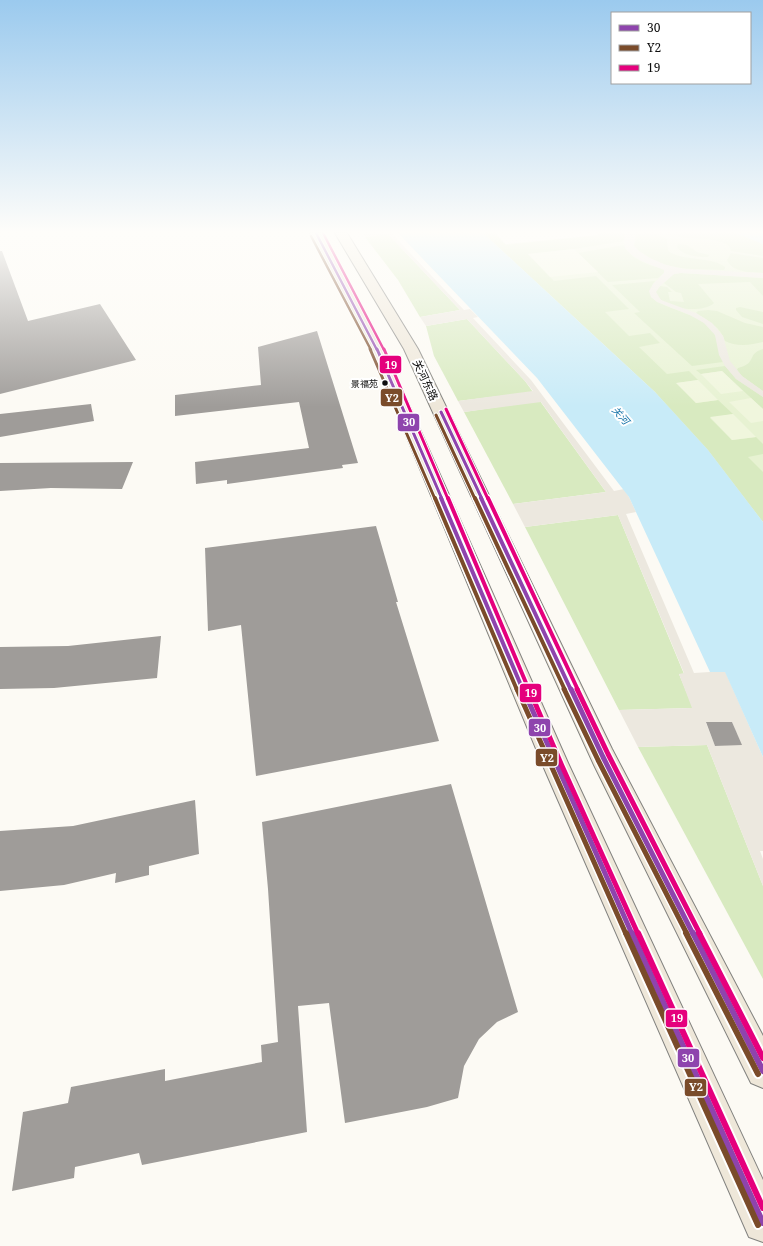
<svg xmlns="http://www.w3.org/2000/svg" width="763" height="1246" font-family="'Noto Serif','Noto Sans SC',serif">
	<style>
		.green { fill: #e7f2d2 }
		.forest { fill: #d8eac0 }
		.pitch { fill: #f0f6dd }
		.plaza { fill: #ece8df; fill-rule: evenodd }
		.water { fill: #c8ebf8 }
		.building { fill: #9f9c99 }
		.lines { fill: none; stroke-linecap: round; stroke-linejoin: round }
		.major-casing { stroke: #82827f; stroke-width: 2 }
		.major { fill: #eee7d9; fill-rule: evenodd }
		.bus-1-far4-casing { stroke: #fff; stroke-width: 4 }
		.bus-1-far3-casing { stroke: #fff; stroke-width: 5 }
		.bus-1-far2-casing { stroke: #fff; stroke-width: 7 }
		.bus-1-far1-casing { stroke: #fff; stroke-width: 8 }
		.bus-1-casing { stroke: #fff; stroke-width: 10 }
		.bus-2-far4-casing { stroke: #fff; stroke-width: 4 }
		.bus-2-far3-casing { stroke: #fff; stroke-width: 5 }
		.bus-2-far2-casing { stroke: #fff; stroke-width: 7 }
		.bus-2-far1-casing { stroke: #fff; stroke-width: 8 }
		.bus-2-casing { stroke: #fff; stroke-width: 10 }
		.bus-3-far4-casing { stroke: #fff; stroke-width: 4 }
		.bus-3-far3-casing { stroke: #fff; stroke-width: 5 }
		.bus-3-far2-casing { stroke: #fff; stroke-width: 7 }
		.bus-3-far1-casing { stroke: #fff; stroke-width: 8 }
		.bus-3-casing { stroke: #fff; stroke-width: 10 }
		.bus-1-far4 { stroke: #8e44ad; stroke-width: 2.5 }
		.bus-1-far3 { stroke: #8e44ad; stroke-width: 3 }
		.bus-1-far2 { stroke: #8e44ad; stroke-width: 4 }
		.bus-1-far1 { stroke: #8e44ad; stroke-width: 5 }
		.bus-1 { stroke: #8e44ad; stroke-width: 6 }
		.bus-2-far4 { stroke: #7a4b2a; stroke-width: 2.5 }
		.bus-2-far3 { stroke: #7a4b2a; stroke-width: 3 }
		.bus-2-far2 { stroke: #7a4b2a; stroke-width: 4 }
		.bus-2-far1 { stroke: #7a4b2a; stroke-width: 5 }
		.bus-2 { stroke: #7a4b2a; stroke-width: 6 }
		.bus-3-far4 { stroke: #e5007d; stroke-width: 2.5 }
		.bus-3-far3 { stroke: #e5007d; stroke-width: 3 }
		.bus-3-far2 { stroke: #e5007d; stroke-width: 4 }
		.bus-3-far1 { stroke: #e5007d; stroke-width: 5 }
		.bus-3 { stroke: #e5007d; stroke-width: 6 }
		.bus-dot { fill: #0e0e0e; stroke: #fff; stroke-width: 1.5 }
		.labels { text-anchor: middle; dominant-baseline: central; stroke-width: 4; stroke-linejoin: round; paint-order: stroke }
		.far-bus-label { font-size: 9px; fill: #0e0e0e; stroke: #fff; text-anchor: end }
		.far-water-label { font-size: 10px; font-style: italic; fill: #1171a7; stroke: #fff }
		.street-label { font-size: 11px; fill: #0e0e0e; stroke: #fff }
		.line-badge { stroke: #fff; stroke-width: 1.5 }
		.badge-label { font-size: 11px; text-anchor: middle; font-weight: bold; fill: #fff }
	</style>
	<rect width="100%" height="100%" fill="#fcfaf4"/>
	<path class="green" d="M597 233H763V522L655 392 496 245 599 235Z"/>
	<g class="forest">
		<path d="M483 233H495L506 245 599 235 597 233H625L624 241 574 249 528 254 554 281 596 276 629 309 605 312 629 336 650 333 660 343 639 347 667 374 689 371 698 380 677 383 696 403 718 400 733 414 710 418 732 440 756 437 763 444V454L748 457 763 472V522L708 450 655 392Z"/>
		<path d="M644 233 657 234 667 239 668 251C685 262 711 256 725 267V269L723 270C692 269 656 271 634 246L636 234Z"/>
		<path d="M681 233H736L763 244V256L731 251C730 236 690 240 679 237L677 236Z"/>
		<path d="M388 234 460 310 420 317 398 280 365 237Z"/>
		<path d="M678 244 687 245 697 252 709 255 708 257C697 257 683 256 677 247Z"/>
		<path d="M624 245C629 259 651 266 664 269V273L658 278 608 282 578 253Z"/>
		<path d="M731 253 763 258V273C750 272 733 273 727 260Z"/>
		<path d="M681 273 763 278V296L750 282 698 284 714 303 713 304C700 313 674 309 661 300 659 298 657 295 655 293L660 286 667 287 672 292H668L670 301 684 302 681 293 676 292 664 283 674 274Z"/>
		<path d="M655 281 653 284 651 297C669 312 704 313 715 335 719 343 719 354 723 362L692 366 634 313 640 312 612 285Z"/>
		<path d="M740 307 763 312V324L742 317 736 310V308Z"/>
		<path d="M708 310 717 311 745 323 763 327V342C751 345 736 347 725 341 721 327 707 320 696 313L698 311Z"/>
		<path d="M467 319 525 381 533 392 458 401 434 356 426 326Z"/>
		<path d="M763 349V391L742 376 737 370 738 368C758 363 746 354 763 349Z"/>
		<path d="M725 366 736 379 763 397V409L722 371 701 374 696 370Z"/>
		<path d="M540 401 606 492 513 504 464 412Z"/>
		<path d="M618 515 684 674H679L693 708 619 710 525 527Z"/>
		<path d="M707 745 763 886V979L638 747Z"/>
	</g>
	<g class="pitch">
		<path d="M574 249 598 272 550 277 528 254Z"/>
		<path d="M722 371 743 391 721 394 701 374Z"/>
		<path d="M698 380 718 400 696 403 676 383Z"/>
		<path d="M751 398 763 409V421L751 423 729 402Z"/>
		<path d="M733 414 756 437 732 440 710 417Z"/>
	</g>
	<g class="plaza">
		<path d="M363 233H395L392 234 464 310 470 309 478 317 473 318 531 380 614 491 624 489 629 497 636 512 626 514 694 673 725 671 763 757V851H760L763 859V886L707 745 638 747 619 710 692 708 679 674 684 673 618 515 525 527 513 504 606 492 541 402 464 412 458 401 533 391 525 381 467 319 426 326 420 317 460 310 388 234 365 237ZM732 722 741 744 715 746 706 723Z"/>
		<path d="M625 233H636L634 246 639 251 650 258 666 265 684 269 763 273V278L681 273 674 274 660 286 656 292 661 300 696 313 712 323 723 336 730 361 742 376 763 391V397L736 379 725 366 719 355 715 335 704 323 690 315 657 302 651 297 649 291 653 284 664 273V270L642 261 632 255 625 248 624 241Z"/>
	</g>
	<g class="water">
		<path d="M398 233H483L655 392 708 450 763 522V757L725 672H710L629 497 537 378Z"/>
		<path d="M736 233H763V244Z"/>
	</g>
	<g class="building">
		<path d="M0 251H2L28 321 100 304 136 360 0 394Z"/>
		<path d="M317 331 358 463 342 465 343 468 227 484V480L196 484 195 462 309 448 299 402 175 416V395L261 385 258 347Z"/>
		<path d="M91 404 94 421 0 437V414Z"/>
		<path d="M133 462 122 489 51 488 0 491V463Z"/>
		<path d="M376 526 398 602H396L439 741 256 776 241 625 208 631 205 548Z"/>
		<path d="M161 636 157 678 54 688 0 689V647L68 646Z"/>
		<path d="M706 722H732L742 745 715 746Z"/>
		<path d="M451 784 518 1012 497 1022 479 1039 464 1066 458 1098 427 1107 345 1123 329 1003 298 1006 307 1132 142 1165 139 1153 75 1167 74 1178 12 1191 23 1112 68 1103 71 1087 165 1069V1081L262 1062 261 1045 278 1042 268 889 262 822Z"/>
		<path d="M195 800 199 854 149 866V875L115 883 116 873 64 885 0 891V831L73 826Z"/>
	</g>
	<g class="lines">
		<g class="major-casing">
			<g id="major">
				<path d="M310 233H322L386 353 568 763 763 1180V1242L749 1237 544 768 372 353Z"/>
				<path d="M335 233H347L418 349 612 749 763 1036V1088L751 1083 594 765 404 349Z"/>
			</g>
		</g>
		<use href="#major" class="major"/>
		<g class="bus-1-far4-casing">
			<path id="bus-1-far4" d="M316 233 377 350"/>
		</g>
		<g class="bus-1-far3-casing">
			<g id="bus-1-far3">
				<path d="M377 349 442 499"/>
				<path d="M441 412 482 499"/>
			</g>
		</g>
		<g class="bus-1-far2-casing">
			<g id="bus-1-far2">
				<path d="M441 498 523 690"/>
				<path d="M481 498 571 690"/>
			</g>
		</g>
		<g class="bus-1-far1-casing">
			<g id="bus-1-far1">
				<path d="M523 689 632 934"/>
				<path d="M571 689 603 757 693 934"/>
			</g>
		</g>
		<g class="bus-1-casing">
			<g id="bus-1">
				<path d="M632 933 763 1223"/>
				<path d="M693 933 763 1071"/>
			</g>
		</g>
		<g class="bus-2-far4-casing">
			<path id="bus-2-far4" d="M311 236 371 350"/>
		</g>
		<g class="bus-2-far3-casing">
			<g id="bus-2-far3">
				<path d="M370 349 435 499"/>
				<path d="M436 415 475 499"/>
			</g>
		</g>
		<g class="bus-2-far2-casing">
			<g id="bus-2-far2">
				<path d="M435 498 517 690"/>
				<path d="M475 498 565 690"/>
			</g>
		</g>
		<g class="bus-2-far1-casing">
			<g id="bus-2-far1">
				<path d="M517 689 626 934"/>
				<path d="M564 689 598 760 687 934"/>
			</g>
		</g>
		<g class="bus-2-casing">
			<g id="bus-2">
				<path d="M626 933 758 1225"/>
				<path d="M686 933 758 1074"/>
			</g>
		</g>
		<g class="bus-3-far4-casing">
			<path id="bus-3-far4" d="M323 233 384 350"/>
		</g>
		<g class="bus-3-far3-casing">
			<g id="bus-3-far3">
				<path d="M384 349 448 499"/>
				<path d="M446 409 488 499"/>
			</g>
		</g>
		<g class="bus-3-far2-casing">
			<g id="bus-3-far2">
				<path d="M448 498 529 690"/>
				<path d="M488 498 578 690"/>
			</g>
		</g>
		<g class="bus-3-far1-casing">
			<g id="bus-3-far1">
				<path d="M529 689 562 766 638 934"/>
				<path d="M577 689 608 754 700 934"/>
			</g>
		</g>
		<g class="bus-3-casing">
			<g id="bus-3">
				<path d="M638 933 763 1208"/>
				<path d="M699 933 763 1058"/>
			</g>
		</g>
		<use href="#bus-1-far4" class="bus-1-far4"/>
		<use href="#bus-1-far3" class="bus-1-far3"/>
		<use href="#bus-1-far2" class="bus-1-far2"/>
		<use href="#bus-1-far1" class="bus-1-far1"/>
		<use href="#bus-1" class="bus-1"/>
		<use href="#bus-2-far4" class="bus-2-far4"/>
		<use href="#bus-2-far3" class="bus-2-far3"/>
		<use href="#bus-2-far2" class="bus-2-far2"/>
		<use href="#bus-2-far1" class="bus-2-far1"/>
		<use href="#bus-2" class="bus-2"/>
		<use href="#bus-3-far4" class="bus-3-far4"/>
		<use href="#bus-3-far3" class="bus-3-far3"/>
		<use href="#bus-3-far2" class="bus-3-far2"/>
		<use href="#bus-3-far1" class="bus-3-far1"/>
		<use href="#bus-3" class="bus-3"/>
	</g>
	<linearGradient id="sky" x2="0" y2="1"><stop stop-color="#9bcaee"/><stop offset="0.57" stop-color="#fefdfa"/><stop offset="1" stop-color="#fefdfa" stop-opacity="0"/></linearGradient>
	<rect width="763" height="407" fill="url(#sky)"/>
	<circle class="bus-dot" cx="385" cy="383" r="3.5"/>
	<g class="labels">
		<g class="far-bus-label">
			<text x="378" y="383">景福苑</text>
		</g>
		<g class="far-water-label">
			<text transform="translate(621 415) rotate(48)">关河</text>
		</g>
		<g class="street-label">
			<text transform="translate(426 380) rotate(65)">关河东路</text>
		</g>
	</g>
	<g class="line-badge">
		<rect x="379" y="355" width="23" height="19" rx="4" fill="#e5007d"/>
		<rect x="380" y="388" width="23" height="19" rx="4" fill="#7a4b2a"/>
		<rect x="397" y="413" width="23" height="19" rx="4" fill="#8e44ad"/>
		<rect x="519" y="683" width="23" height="20" rx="4" fill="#e5007d"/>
		<rect x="528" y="718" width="23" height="19" rx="4" fill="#8e44ad"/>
		<rect x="535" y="748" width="23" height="19" rx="4" fill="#7a4b2a"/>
		<rect x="665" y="1009" width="23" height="19" rx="4" fill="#e5007d"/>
		<rect x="677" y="1048" width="23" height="20" rx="4" fill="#8e44ad"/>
		<rect x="684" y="1078" width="23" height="19" rx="4" fill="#7a4b2a"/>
	</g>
	<g class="badge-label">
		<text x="391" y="369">19</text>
		<text x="392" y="402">Y2</text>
		<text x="409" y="426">30</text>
		<text x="531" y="697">19</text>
		<text x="540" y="732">30</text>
		<text x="547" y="762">Y2</text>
		<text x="677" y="1022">19</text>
		<text x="688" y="1062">30</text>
		<text x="696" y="1091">Y2</text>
	</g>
	<rect x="611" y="12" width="140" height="72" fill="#ffffff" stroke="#9f9f9f"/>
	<rect x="619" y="25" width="20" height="6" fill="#8e44ad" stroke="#9f9f9f"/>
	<text x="647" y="32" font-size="12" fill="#0e0e0e">30</text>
	<rect x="619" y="45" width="20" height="6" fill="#7a4b2a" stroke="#9f9f9f"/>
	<text x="647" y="52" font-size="12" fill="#0e0e0e">Y2</text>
	<rect x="619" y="65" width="20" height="6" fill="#e5007d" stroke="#9f9f9f"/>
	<text x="647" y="72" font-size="12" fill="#0e0e0e">19</text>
</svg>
